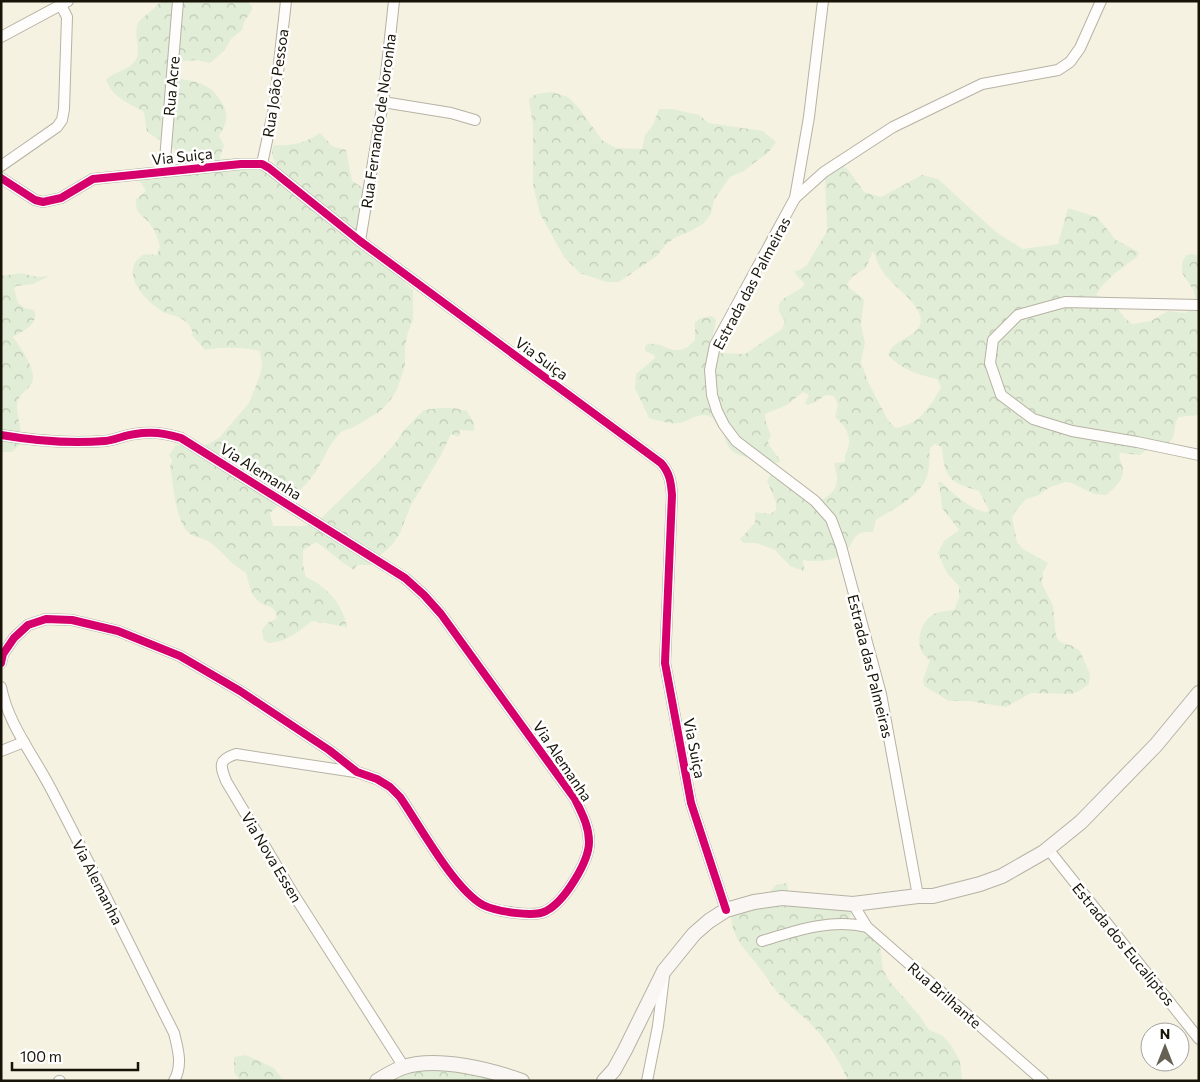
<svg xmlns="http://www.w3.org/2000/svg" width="1200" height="1082" font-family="Commissioner,sans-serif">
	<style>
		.forest { fill: url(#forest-crowns); fill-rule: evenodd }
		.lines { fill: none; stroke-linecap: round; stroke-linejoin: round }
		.street-casing { stroke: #b6b2a4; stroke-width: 12 }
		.secondary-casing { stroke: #b6b2a4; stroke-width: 16 }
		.street { stroke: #fefdfb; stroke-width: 10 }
		.secondary { stroke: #faf6f3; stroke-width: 14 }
		.cycleway-casing { stroke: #fff; stroke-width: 11 }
		.cycleway { stroke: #d6006c; stroke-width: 8 }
		.labels { text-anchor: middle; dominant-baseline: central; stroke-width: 5; stroke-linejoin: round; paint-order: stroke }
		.street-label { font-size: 15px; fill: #171407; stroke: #fff }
	</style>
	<defs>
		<pattern id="forest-crowns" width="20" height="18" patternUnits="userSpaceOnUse" patternTransform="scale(1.25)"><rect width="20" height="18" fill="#e1edd6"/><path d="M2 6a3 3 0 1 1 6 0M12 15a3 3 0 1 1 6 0" fill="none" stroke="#c0cab6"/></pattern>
	</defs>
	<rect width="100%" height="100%" fill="#f6f2e2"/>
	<g class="forest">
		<path d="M160 1 248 2 252 6V10L244 22 242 30 231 39 225 50 210 63 197 60 175 62 169 73C182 82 194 79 206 86 211 88 215 93 218 97 229 112 229 120 219 136L224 146 220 156 221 159 236 158 277 173 279 170C275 162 269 153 274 145 292 146 306 143 320 133L332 146 346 150 352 181 365 189 363 233 370 242 391 264 405 283 413 290V320L408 332 405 347V365L397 390 389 402 379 412 354 427 341 432 331 444 316 472 306 484 296 494 283 501 270 513 273 526H303L315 524 376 465 396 442 404 430 424 410 439 408H454L467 411 474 423V431L460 430 459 437 451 434 441 455 411 505 400 533 392 545 370 565H357L354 570C340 562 330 551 316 542L303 550V565L306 577C326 586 343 604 347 627L312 621C298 632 287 642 268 643L263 639 262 630 268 623 277 618C274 602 266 609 257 600 250 594 249 582 246 573 232 565 223 553 211 543 204 538 196 538 189 533 175 521 174 486 170 467L172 460 169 455 176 445H206L219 438 249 403 259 378 262 366 260 351C242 347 223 347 205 350L191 334H193C192 329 189 324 185 321 179 316 170 315 163 312 148 303 124 280 136 261 142 253 147 254 157 255L160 246C158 240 156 232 152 227 144 214 135 217 136 199L146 191 135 174 142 171 178 164 182 161V156L179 152 147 132 144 112C130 104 112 97 106 80 113 71 128 71 135 61 142 52 134 37 137 26 139 17 154 12 160 1Z"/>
		<path d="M552 92 568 97 579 108 602 140 616 148 642 149 645 135 653 125 659 109H672L699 115 709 123 763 131 776 142 768 153 754 163 744 171 730 177 714 200 711 214 703 224 689 232 676 237 665 245 657 256 619 282H606L580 273 564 257 540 214 533 185V126L529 99 536 94Z"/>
		<path d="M843 165 850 172 864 192 881 197 922 175 938 179 997 233 1023 249 1058 244 1068 208 1097 217 1116 240 1139 252 1137 257C1122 268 1106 278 1096 295L1112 300 1124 317 1132 324 1151 321 1168 311 1185 313 1197 308 1194 291 1182 273V263L1186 255 1192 254 1199 256V415L1179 417 1176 421 1173 438 1162 450 1150 447 1140 455 1120 453C1118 459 1122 462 1123 469 1124 481 1114 488 1106 495L1094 494 1072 483 1066 482 1050 487 1039 495 1026 499 1015 512 1012 518 1017 542 1023 549 1048 563 1043 572 1042 584 1053 606 1056 636 1060 642 1073 646 1080 651 1090 674 1089 684 1079 691 1071 694 1031 693 1006 707 969 701H949L924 686 923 680 930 660C927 658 923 655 922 652 915 640 922 620 934 614 940 611 948 611 954 610L959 598V586L947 573 938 553 944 541 959 530 942 508 941 496 938 482H941C951 491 973 512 987 512L989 510 979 491C949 482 944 478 942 447L935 444 930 448C929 456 930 465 928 473 923 496 894 508 876 520L873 532C853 530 856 540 846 551 836 562 816 562 803 560L804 569 803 571 790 566 775 550 757 543H743L740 539 755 523V512L770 514 776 510V502L767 481 770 475 777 474 818 501C838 493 840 482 834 463L845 462C844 456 845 456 847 451 853 436 845 426 835 417L838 405 834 396 826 395 814 403 807 405 805 403 809 395 803 392 787 405 765 414 766 423 771 436 768 441 769 445 781 461 777 463C767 461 743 458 735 453 721 445 726 422 709 416 699 412 689 421 680 423 670 425 658 420 649 418L635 388 636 374 655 358 654 355 645 351V347L647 344C667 341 675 362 695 340V322L701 318 712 316 716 320C715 330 709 345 713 353L745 354 782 329 785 321C766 297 795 297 805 284L797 276 794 271 800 270 807 265 827 231 825 179 827 172ZM873 251C876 257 878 264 881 269 890 284 908 294 917 309 933 337 893 335 888 355 902 370 917 374 937 379L941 387 932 403 919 418 911 423 898 428 894 427 888 420 869 384 861 362 865 343 861 325 864 300C859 293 850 291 847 284L853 276 866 268Z"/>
		<path d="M21 273 37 277 50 276 33 284 16 286 14 288 18 303 25 308 34 310C40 324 23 331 13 337 20 346 38 372 32 383 27 391 17 395 17 405 17 419 23 431 21 444L12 452H2L1 276Z"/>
		<path d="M787 883 789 894 851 908 852 912 848 921 877 938 880 946 883 970 891 983 919 1015 929 1030 943 1036 951 1045 960 1061 962 1079 964 1081H848C840 1061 825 1038 810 1023 799 1013 788 1005 779 994 770 984 764 973 756 963 742 946 731 936 731 912L764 898 776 885Z"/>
		<path d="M246 1055 274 1068 284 1081H240L234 1072V1057Z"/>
		<path d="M429 1063 500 1081H377Z"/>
	</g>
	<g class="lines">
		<g class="street-casing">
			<g id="street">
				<path d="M823 1 809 117 795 198 715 345 710 370 712 395 717 411 724 425 736 441 815 501 831 519 841 546 881 694 918 896"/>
				<path d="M1 37 68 1"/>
				<path d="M383 102 451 113 475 120"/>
				<path d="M262 164 274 108 286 1"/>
				<path d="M1 166 57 127 62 120 64 109 67 17 61 5"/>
				<path d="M164 172 178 1"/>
				<path d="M1 178 35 200 43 202 61 198 93 179 241 164H262L269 168 360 241 661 463C670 473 671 483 672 495L665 663 691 803 726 910"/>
				<path d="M795 198 824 172 893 127 982 84 1058 70 1070 62 1080 48 1101 1"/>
				<path d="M360 241 383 102 394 1"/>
				<path d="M1199 305 1065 302 1018 315 993 340 990 363 1001 395 1033 419 1072 431 1137 442 1199 455"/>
				<path d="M1 435C36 441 70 444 105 441 115 440 125 435 135 434 151 431 166 433 181 438L405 578 424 595 441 614 575 799C582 814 589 826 589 842 589 862 564 902 546 911 534 918 495 911 483 905 454 889 420 826 400 797L390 787 377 779 357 772 329 750 240 691 180 656 118 631 72 620 46 619 28 625 14 638 3 654 1 663"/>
				<path d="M1 687C8 724 34 756 51 789 93 869 133 952 174 1033 178 1049 183 1065 174 1081"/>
				<path d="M1 751 24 742"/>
				<path d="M355 772 236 754C218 760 220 765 226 781L294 895 404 1067"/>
				<path d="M1048 849 1199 1039"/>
				<path d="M853 904 867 927 1043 1081"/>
				<path d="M762 941C795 931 832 918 867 927"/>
				<path d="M59 1081H60"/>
				<path d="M647 1081 658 1026 664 976"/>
			</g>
		</g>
		<g class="secondary-casing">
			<g id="secondary">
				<path d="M377 1081C385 1076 395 1070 404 1067 437 1056 491 1070 522 1081"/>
				<path d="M604 1081 614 1070 625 1050 664 971 694 934 709 921 726 910 754 902 782 898 853 904 918 896H933L980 884 1002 876 1044 852 1081 822 1156 745 1199 693"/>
			</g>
		</g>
		<use href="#street" class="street"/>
		<use href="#secondary" class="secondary"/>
		<g class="cycleway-casing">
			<g id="cycleway">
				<path d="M1 178 35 200 43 202 61 198 93 179 241 164H262L269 168 360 241 661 463C670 473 671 483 672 495L665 663 691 803 726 910"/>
				<path d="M1 435C36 441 70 444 105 441 115 440 125 435 135 434 151 431 166 433 181 438L405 578 424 595 441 614 575 799C582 814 589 826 589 842 589 862 564 902 546 911 534 918 495 911 483 905 454 889 420 826 400 797L390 787 377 779 357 772 329 750 240 691 180 656 118 631 72 620 46 619 28 625 14 638 3 654 1 663"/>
			</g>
		</g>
		<use href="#cycleway" class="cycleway"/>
	</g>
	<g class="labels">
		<g class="street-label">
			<text transform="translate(275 83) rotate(-82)">Rua João Pessoa</text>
			<text transform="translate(171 86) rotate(-85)">Rua Acre</text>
			<text transform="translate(378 121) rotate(-82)">Rua Fernando de Noronha</text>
			<text transform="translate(182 156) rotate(-6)">Via Suiça</text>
			<text transform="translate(751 283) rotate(-62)">Estrada das Palmeiras</text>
			<text transform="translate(542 358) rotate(36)">Via Suiça</text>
			<text transform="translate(261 471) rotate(32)">Via Alemanha</text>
			<text transform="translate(871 666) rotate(76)">Estrada das Palmeiras</text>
			<text transform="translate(695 748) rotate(79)">Via Suiça</text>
			<text transform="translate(563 761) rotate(56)">Via Alemanha</text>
			<text transform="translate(272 857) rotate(59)">Via Nova Essen</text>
			<text transform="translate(98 882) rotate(63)">Via Alemanha</text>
			<text transform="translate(1124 944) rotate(51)">Estrada dos Eucaliptos</text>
			<text transform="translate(945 995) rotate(41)">Rua Brilhante</text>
		</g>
	</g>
	<rect width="1200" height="1082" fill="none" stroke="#171407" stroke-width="5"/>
	<g transform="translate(1165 1047)"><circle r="24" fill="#ffffff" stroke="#a2a19c"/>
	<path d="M0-4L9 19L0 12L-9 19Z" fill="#656254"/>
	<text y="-8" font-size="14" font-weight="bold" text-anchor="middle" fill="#171407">N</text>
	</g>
	<path d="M12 1062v8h126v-8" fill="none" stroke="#171407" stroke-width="2.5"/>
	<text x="20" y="1062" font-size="15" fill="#171407" stroke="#ffffff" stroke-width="4" paint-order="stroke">100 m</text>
</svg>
